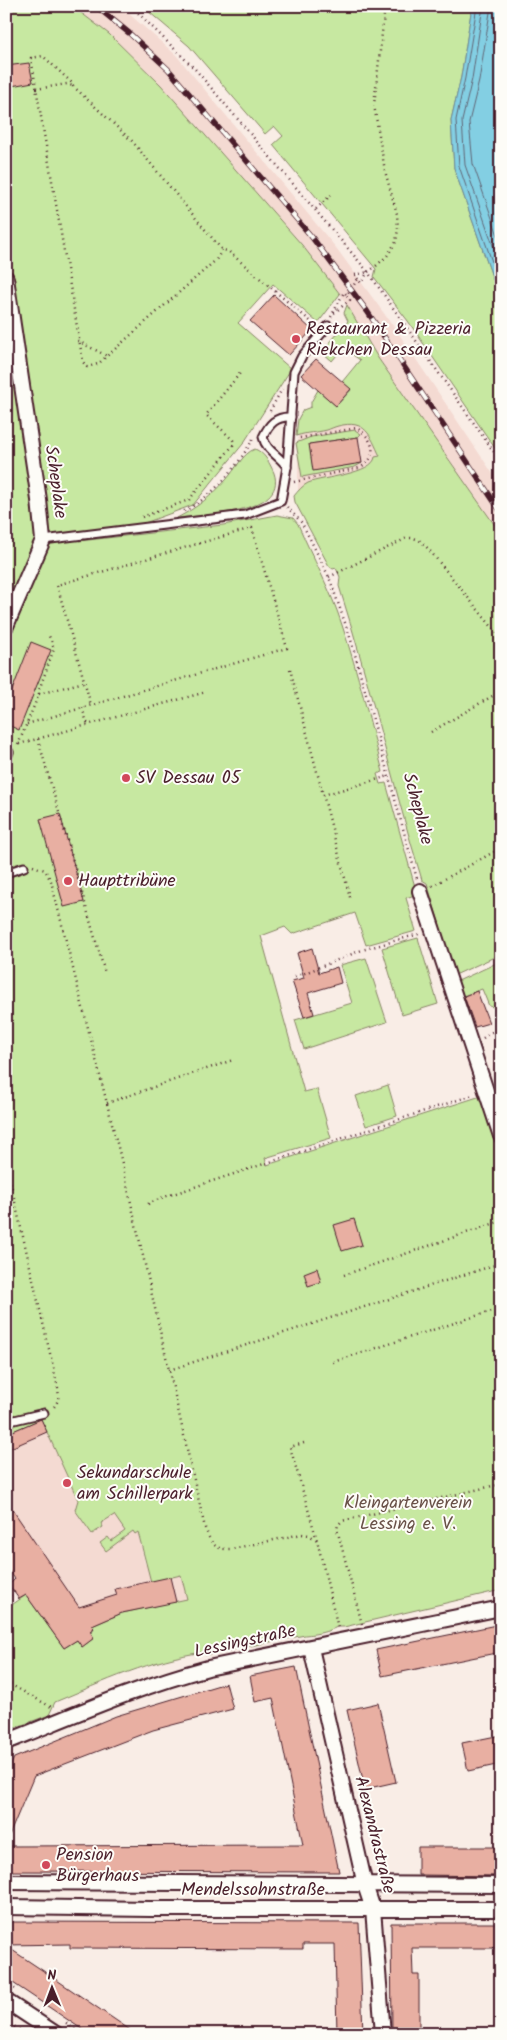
<svg xmlns="http://www.w3.org/2000/svg" width="507" height="2040" font-family="Kalam,sans-serif">
	<style>
		.built { fill: #f4dad2 }
		.green { fill: #c7e8a1; stroke: #888466 }
		.water { fill: #83cfe3; stroke: #6c8999 }
		.lines { fill: none; stroke-linecap: round; stroke-linejoin: round }
		.shore { stroke: #616575; stroke-width: 1 }
		.building { fill: #e8afa2; stroke: #4a1f2b }
		.service-casing { stroke: #4a1f2b; stroke-width: 11 }
		.minor-casing { stroke: #4a1f2b; stroke-width: 18 }
		.path { stroke: #4a1f2b; stroke-width: 2.5; stroke-dasharray: 1 4; stroke-linecap: butt }
		.service { stroke: #fdfcf7; stroke-width: 7 }
		.minor { stroke: #fdfcf7; stroke-width: 14 }
		.rail-casing { stroke: #4a1f2b; stroke-width: 5.5 }
		.rail { stroke: #fdfcf7; stroke-width: 4; stroke-dasharray: 11; stroke-linecap: butt }
		.poi-dot { fill: #d1495b; stroke: #fdfcf7; stroke-width: 2 }
		.labels { text-anchor: middle; dominant-baseline: central; stroke-width: 4; stroke-linejoin: round; paint-order: stroke }
		.poi-label { font-size: 18px; fill: #4a1f2b; stroke: #fdfcf7; text-anchor: start }
		.street-label { font-size: 18px; fill: #4a1f2b; stroke: #fdfcf7 }
		.park-label { font-size: 18px; fill: #695148; stroke: #fdfcf7 }
	</style>
	<rect width="100%" height="100%" fill="#f9ede6"/>
	<filter id="ink" filterUnits="userSpaceOnUse"><feTurbulence type="fractalNoise" baseFrequency=".02" numOctaves="2"/><feDisplacementMap in="SourceGraphic" scale="10" xChannelSelector="R" yChannelSelector="G"/><feConvolveMatrix kernelMatrix="1 2 1 2 8 2 1 2 1" color-interpolation-filters="sRGB"/></filter>
	<g filter="url(#ink)">
		<g class="built">
			<path d="M72 6H120L176 55 337 249 399 334 501 486V534L378 358 340 294 302 245 161 85 109 34Z"/>
			<path d="M336 406 365 425 384 463 298 502V426Z"/>
			<path d="M109 1392 145 1564 182 1555 193 1598 94 1628V1638L82 1647 64 1648 26 1595 19 1599 9 1585 15 1579 6 1566V1434Z"/>
		</g>
		<g class="green">
			<path d="M6 6H72L109 34 161 85 302 245 340 294 318 323 273 284 238 323 291 369 243 444 193 505 142 524 77 532 79 541 223 525 277 515 293 518 298 524C312 557 331 590 342 625 358 673 370 722 383 772L377 774 380 784 386 783 417 894 406 898 416 931 366 945 355 913 292 934 285 927 261 936 304 1092 317 1089 331 1138 265 1158 267 1165 484 1095 501 1150V1590L344 1627H337C327 1632 318 1634 305 1635L205 1655 204 1652C152 1659 103 1682 55 1702L49 1715 6 1731V1609L26 1595 64 1648 77 1640 82 1647 94 1638 90 1631 94 1629 92 1626 122 1613 187 1599 181 1575 151 1582 138 1532 135 1534 133 1531 106 1551 100 1543 108 1537 111 1541 125 1531 114 1515 101 1523 103 1527 92 1534 75 1510 78 1500 41 1419 6 1434Z"/>
			<path d="M142 6H472L461 77 451 120 454 168 501 302V457L408 321 374 277 376 269 273 145 283 136 274 126 265 134 189 46Z"/>
			<path d="M347 305 378 358 501 534V954L455 975 427 883 422 880C392 783 370 683 339 586L340 577 336 568 333 569 329 566 295 502 294 496C298 491 302 486 308 483 322 477 373 474 375 457L380 456C370 435 366 419 338 426 334 427 330 429 327 430 315 433 308 432 296 436L298 419 303 410 311 407V402L318 390 336 406 351 390 342 382 360 360 343 348 332 361 322 352 348 321 344 313Z"/>
			<path d="M355 430 361 434 358 437 310 444 313 470 362 463 355 467 302 477 296 443 311 437Z"/>
			<path d="M255 449C265 453 270 464 274 473 288 514 200 515 177 518 196 508 212 496 226 480 235 470 243 453 255 449Z"/>
			<path d="M418 938 438 1004 402 1015 382 948Z"/>
			<path d="M366 958 387 1022 304 1049 295 1020 352 1003 340 965Z"/>
			<path d="M501 961V1005L493 1007 489 1006 482 989 463 996 458 981Z"/>
			<path d="M388 1085 397 1116 366 1126 356 1096Z"/>
		</g>
		<path class="water" d="M472 6H501V302L454 168 451 120 461 77Z"/>
		<g class="lines">
			<g class="shore">
				<path d="M477 6 465 78 456 120 459 166 501 288"/>
				<path d="M483 6 472 79 462 121 465 165 501 268"/>
				<path d="M491 6 479 81 469 122 473 164 501 244"/>
			</g>
		</g>
		<g class="building">
			<path d="M29 63 33 82 6 87V66Z"/>
			<path d="M274 295 312 330 289 355 250 321Z"/>
			<path d="M316 359 351 389 336 406 301 375Z"/>
			<path d="M358 437 362 463 313 471 309 444Z"/>
			<path d="M31 642 51 650 19 730 6 724V706Z"/>
			<path d="M60 814 84 902 64 907 40 819Z"/>
			<path d="M312 948 319 973 337 967 341 983 308 993 314 1014 304 1017 292 981 304 978 297 953Z"/>
			<path d="M477 991 489 1023 475 1027 464 996Z"/>
			<path d="M354 1219 362 1245 342 1251 334 1225Z"/>
			<path d="M317 1268 321 1282 308 1286 304 1273Z"/>
			<path d="M41 1419 47 1432 6 1450V1434Z"/>
			<path d="M6 1500 79 1607 117 1595 115 1589 170 1577 176 1602 122 1613 92 1626 94 1628 90 1631 94 1638 82 1647 77 1640 64 1648 26 1595 19 1599 9 1585 15 1579 6 1566Z"/>
			<path d="M501 1624V1652L382 1676 376 1650Z"/>
			<path d="M296 1667 339 1872 6 1871V1846L303 1845 273 1698 255 1702 250 1676Z"/>
			<path d="M226 1683 233 1709 153 1730 34 1776 6 1843V1775L14 1758 116 1716Z"/>
			<path d="M378 1703 396 1782 365 1789 347 1710Z"/>
			<path d="M501 1735V1764L468 1771 462 1743Z"/>
			<path d="M418 1847H501V1876L418 1875Z"/>
			<path d="M6 1922 359 1923 363 2034H337L335 1944H303V1949L70 1948V1944L6 1945Z"/>
			<path d="M391 1923H501V1948H412L413 1975H419V2034H392Z"/>
			<path d="M6 1946 48 1974 136 2034H89L13 1983 6 1978Z"/>
		</g>
		<g class="lines">
			<g class="service-casing">
				<g id="service">
					<path d="M287 467C279 455 266 451 263 437 269 424 276 416 291 417"/>
					<path d="M43 540 245 515 281 501 287 467 294 372 302 356 328 326"/>
					<path d="M6 751 9 752 6 760"/>
					<path d="M6 873 24 867"/>
					<path d="M6 1422 44 1413"/>
				</g>
			</g>
			<g class="minor-casing">
				<g id="minor">
					<path d="M6 278 39 500 43 540 6 626"/>
					<path d="M420 891 501 1136"/>
					<path d="M311 1648 365 1885 373 1909 383 2034"/>
					<path d="M6 1742C74 1715 137 1687 208 1668L501 1608"/>
					<path d="M6 1882 501 1885"/>
					<path d="M6 1907 150 1909H501"/>
					<path d="M6 2001 56 2034"/>
				</g>
			</g>
			<g class="path">
				<path d="M131 6 195 69 368 272 501 462"/>
				<path d="M36 89 67 84 73 86"/>
				<path d="M316 209 331 195"/>
				<path d="M222 250 216 260 98 364 87 367 83 362 31 58 43 56 72 83 73 86 132 141 222 250 228 251 316 326"/>
				<path d="M358 279 355 275 368 272"/>
				<path d="M334 313 350 300 347 295"/>
				<path d="M331 317 344 292 347 295 358 279 361 283 368 272 375 267 387 256 396 242 398 229 397 214 385 171 374 105 385 6"/>
				<path d="M78 341 107 356"/>
				<path d="M270 411 282 389"/>
				<path d="M294 482 359 468C380 458 374 439 357 428L300 438"/>
				<path d="M287 507 302 523 329 577 351 640 417 879"/>
				<path d="M184 511C213 497 237 467 253 439"/>
				<path d="M142 517 189 500 234 444 233 440 206 415 241 372"/>
				<path d="M329 577 407 538C419 537 423 543 430 551L501 638"/>
				<path d="M290 669 351 901"/>
				<path d="M39 694V690L54 649 49 636"/>
				<path d="M82 708 88 725"/>
				<path d="M27 724 287 648 252 528 57 585 91 705"/>
				<path d="M431 732 501 691"/>
				<path d="M38 739 105 973"/>
				<path d="M19 744 206 692"/>
				<path d="M18 745 39 694 84 682"/>
				<path d="M323 795 389 776"/>
				<path d="M33 866 45 870 51 881 121 1159 205 1528C211 1543 214 1550 231 1549L302 1534 309 1535 317 1540"/>
				<path d="M432 886 501 848"/>
				<path d="M295 977 362 950 419 934"/>
				<path d="M483 1038 501 1026"/>
				<path d="M107 1103 233 1060"/>
				<path d="M6 1163 58 1388C59 1397 59 1402 52 1409"/>
				<path d="M148 1204 161 1198 473 1095"/>
				<path d="M344 1275 501 1221"/>
				<path d="M333 1362 501 1308"/>
				<path d="M169 1370 501 1263"/>
				<path d="M304 1443 290 1447 317 1540 338 1628"/>
				<path d="M6 1598 15 1592"/>
				<path d="M362 1624 337 1529 338 1525 342 1521 501 1484"/>
				<path d="M6 1682 53 1708"/>
				<path d="M6 1983 15 1989"/>
				<path d="M6 2021 26 2034"/>
				<path d="M66 2023 82 2034"/>
			</g>
			<use href="#service" class="service"/>
			<use href="#minor" class="minor"/>
			<g class="rail-casing">
				<path id="rail" d="M96 6 129 33 168 69 311 236 367 311 501 512"/>
			</g>
			<use href="#rail" class="rail"/>
		</g>
	</g>
	<g class="poi-dot">
		<circle cx="296" cy="339" r="5"/>
		<circle cx="126" cy="778" r="5"/>
		<circle cx="68" cy="881" r="5"/>
		<circle cx="67" cy="1483" r="5"/>
		<circle cx="46" cy="1865" r="5"/>
	</g>
	<g class="labels">
		<g class="poi-label">
			<text x="306" y="329">Restaurant &amp; Pizzeria<tspan x="306" dy="21">Riekchen Dessau</tspan></text>
			<text x="136" y="778">SV Dessau 05</text>
			<text x="78" y="881">Haupttribüne</text>
			<text x="77" y="1473">Sekundarschule<tspan x="77" dy="21">am Schillerpark</tspan></text>
			<text x="56" y="1855">Pension<tspan x="56" dy="21">Bürgerhaus</tspan></text>
		</g>
		<g class="street-label">
			<text transform="translate(55 482) rotate(82)">Scheplake</text>
			<text transform="translate(417 809) rotate(75)">Scheplake</text>
			<text transform="translate(245 1642) rotate(-12)">Lessingstraße</text>
			<text transform="translate(374 1835) rotate(76)">Alexandrastraße</text>
			<text x="253" y="1890">Mendelssohnstraße</text>
		</g>
		<g class="park-label">
			<text x="408" y="1503">Kleingartenverein<tspan x="408" dy="21">Lessing e. V.</tspan></text>
		</g>
	</g>
	<rect width="507" height="2040" fill="none" stroke="#fdfcf7" stroke-width="25"/>
	<rect x="12" y="12" width="482" height="2015" fill="none" stroke="#4a1f2b" stroke-width="2" filter="url(#ink)"/>
	<g transform="translate(52 1988) rotate(359)" stroke="#fdfcf7" stroke-width="4" paint-order="stroke">
	<path d="M0-4L9 19L0 12L-9 19Z" fill="#4a1f2b"/>
	<text y="-8" font-size="14" font-weight="bold" text-anchor="middle" fill="#4a1f2b">N</text>
	</g>
</svg>
